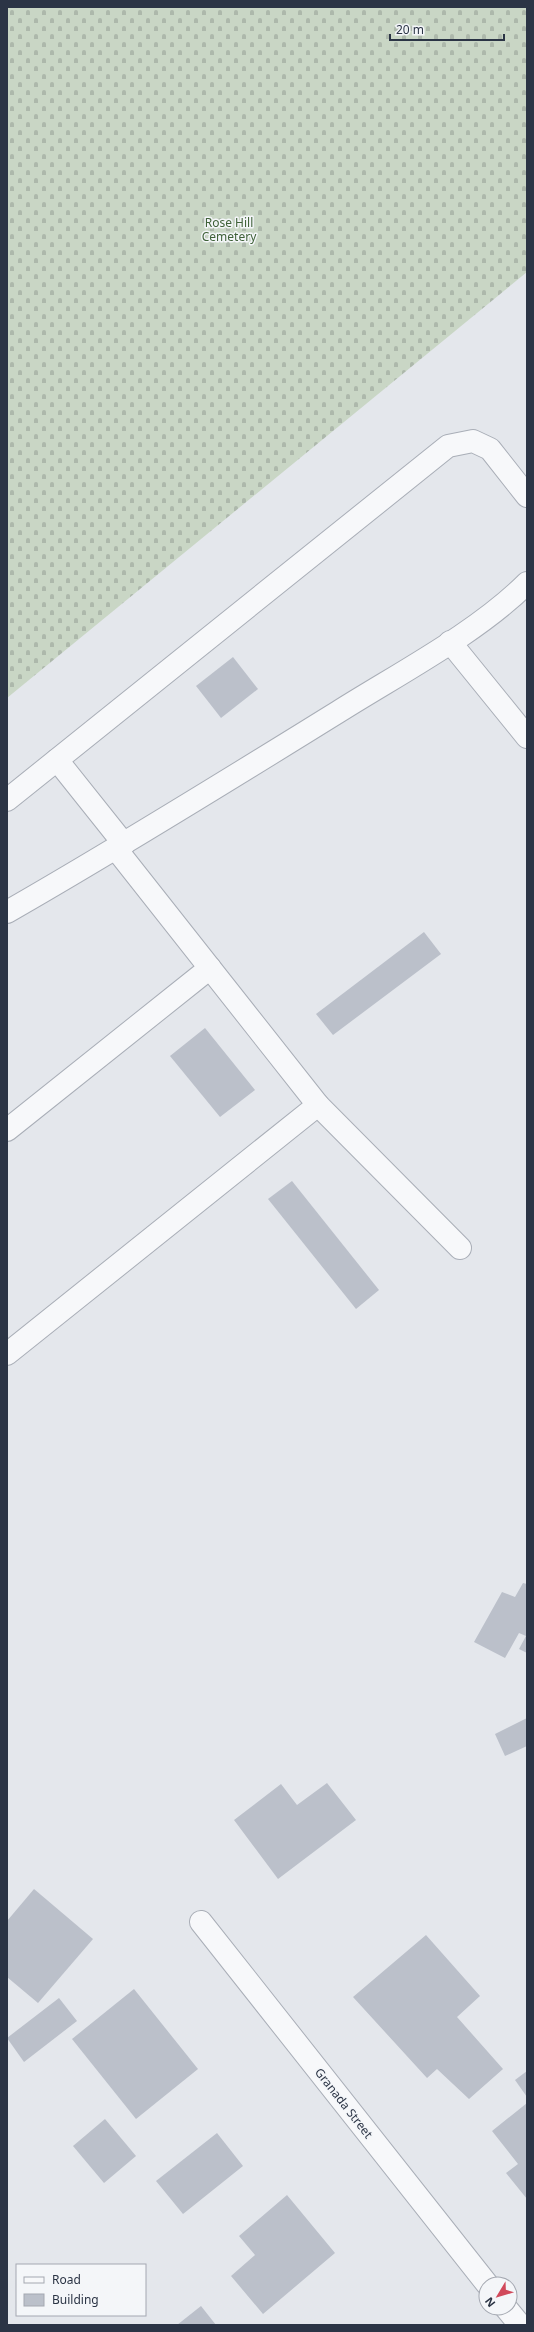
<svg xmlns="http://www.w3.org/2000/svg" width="534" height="2332" font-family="'Noto Sans',sans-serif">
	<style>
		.cemetery { fill: url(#cemetery-stones) }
		.building { fill: #bbc0ca }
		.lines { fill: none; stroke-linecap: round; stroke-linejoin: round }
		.minor-casing { stroke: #a9aeb7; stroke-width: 24 }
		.minor { stroke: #f7f8fa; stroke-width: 22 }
		.labels { text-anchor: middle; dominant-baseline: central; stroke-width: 3; stroke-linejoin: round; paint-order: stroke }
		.park-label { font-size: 12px; fill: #3f6138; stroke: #f4f6f9 }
		.street-label { font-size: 12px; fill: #2b3445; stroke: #f4f6f9 }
	</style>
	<defs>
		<pattern id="cemetery-stones" width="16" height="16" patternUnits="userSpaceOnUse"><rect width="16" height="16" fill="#c9d6c5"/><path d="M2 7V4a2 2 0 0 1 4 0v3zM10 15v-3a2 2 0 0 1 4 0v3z" fill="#adb8ab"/></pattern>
	</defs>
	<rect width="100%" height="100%" fill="#e4e7ec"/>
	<path class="cemetery" d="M7 7H527V272L7 698Z"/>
	<g class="building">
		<path d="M233 657 258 689 221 718 196 686Z"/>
		<path d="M424 932 441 954 333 1035 316 1014Z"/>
		<path d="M205 1028 255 1090 220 1117 170 1056Z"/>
		<path d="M292 1181 379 1290 356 1309 268 1199Z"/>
		<path d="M523 1583 527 1584V1653L519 1649 526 1636 519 1633 505 1658 474 1642 502 1592 515 1597Z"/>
		<path d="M527 1718V1746L505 1756 495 1734Z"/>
		<path d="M327 1783 356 1820 278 1879 234 1820 281 1784 297 1805Z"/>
		<path d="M34 1889 93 1939 38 2003 7 1977V1921Z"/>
		<path d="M426 1935 480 1996 457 2017 503 2069 469 2099 437 2069 427 2078 353 1997Z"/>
		<path d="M134 1989 198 2069 136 2119 72 2039Z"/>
		<path d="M59 1998 77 2021 24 2062 7 2038Z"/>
		<path d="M527 2071V2097L515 2080Z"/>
		<path d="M527 2103V2199L506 2173 518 2164 492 2131Z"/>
		<path d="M105 2119 136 2156 104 2183 73 2146Z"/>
		<path d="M217 2133 243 2166 183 2214 156 2181Z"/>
		<path d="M287 2195 335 2253 263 2314 231 2276 255 2255 239 2236Z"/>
		<path d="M201 2306 216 2325H177Z"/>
	</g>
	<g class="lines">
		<g class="minor-casing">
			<g id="minor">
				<path d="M450 642 527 737"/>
				<path d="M57 760 124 844"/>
				<path d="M7 800 448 446 473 441 490 449 527 496"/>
				<path d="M116 849 318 1105 460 1248"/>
				<path d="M7 912C119 848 228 780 338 712 398 674 477 633 527 583"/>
				<path d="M7 1130 210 968"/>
				<path d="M7 1354 318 1105"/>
				<path d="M201 1922 487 2284"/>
				<path d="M506 2308 520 2325"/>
			</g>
		</g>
		<use href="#minor" class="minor"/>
	</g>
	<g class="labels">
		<g class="park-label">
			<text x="229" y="222">Rose Hill<tspan x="229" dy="14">Cemetery</tspan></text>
		</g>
		<g class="street-label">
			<text transform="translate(344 2103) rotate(52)">Granada Street</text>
		</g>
	</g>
	<rect width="534" height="2332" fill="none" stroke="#2b3445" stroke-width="16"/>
	<rect x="16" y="2264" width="130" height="52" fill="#f4f6f9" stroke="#a4a8b1"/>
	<rect x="24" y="2277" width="20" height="6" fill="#f7f8fa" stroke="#a4a8b1"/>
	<text x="52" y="2284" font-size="12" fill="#2b3445">Road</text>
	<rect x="24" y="2294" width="20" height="12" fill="#bbc0ca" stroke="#a4a8b1"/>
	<text x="52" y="2304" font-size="12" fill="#2b3445">Building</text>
	<g transform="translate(498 2296) rotate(232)"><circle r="19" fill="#f4f6f9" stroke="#a4a8b1"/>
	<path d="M0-3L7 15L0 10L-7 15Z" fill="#d1495b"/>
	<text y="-6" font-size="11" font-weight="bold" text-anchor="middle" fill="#2b3445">N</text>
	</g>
	<path d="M390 34v6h114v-6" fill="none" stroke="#2b3445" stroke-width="2"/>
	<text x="396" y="34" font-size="12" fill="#2b3445" stroke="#f4f6f9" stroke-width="3" paint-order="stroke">20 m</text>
</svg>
